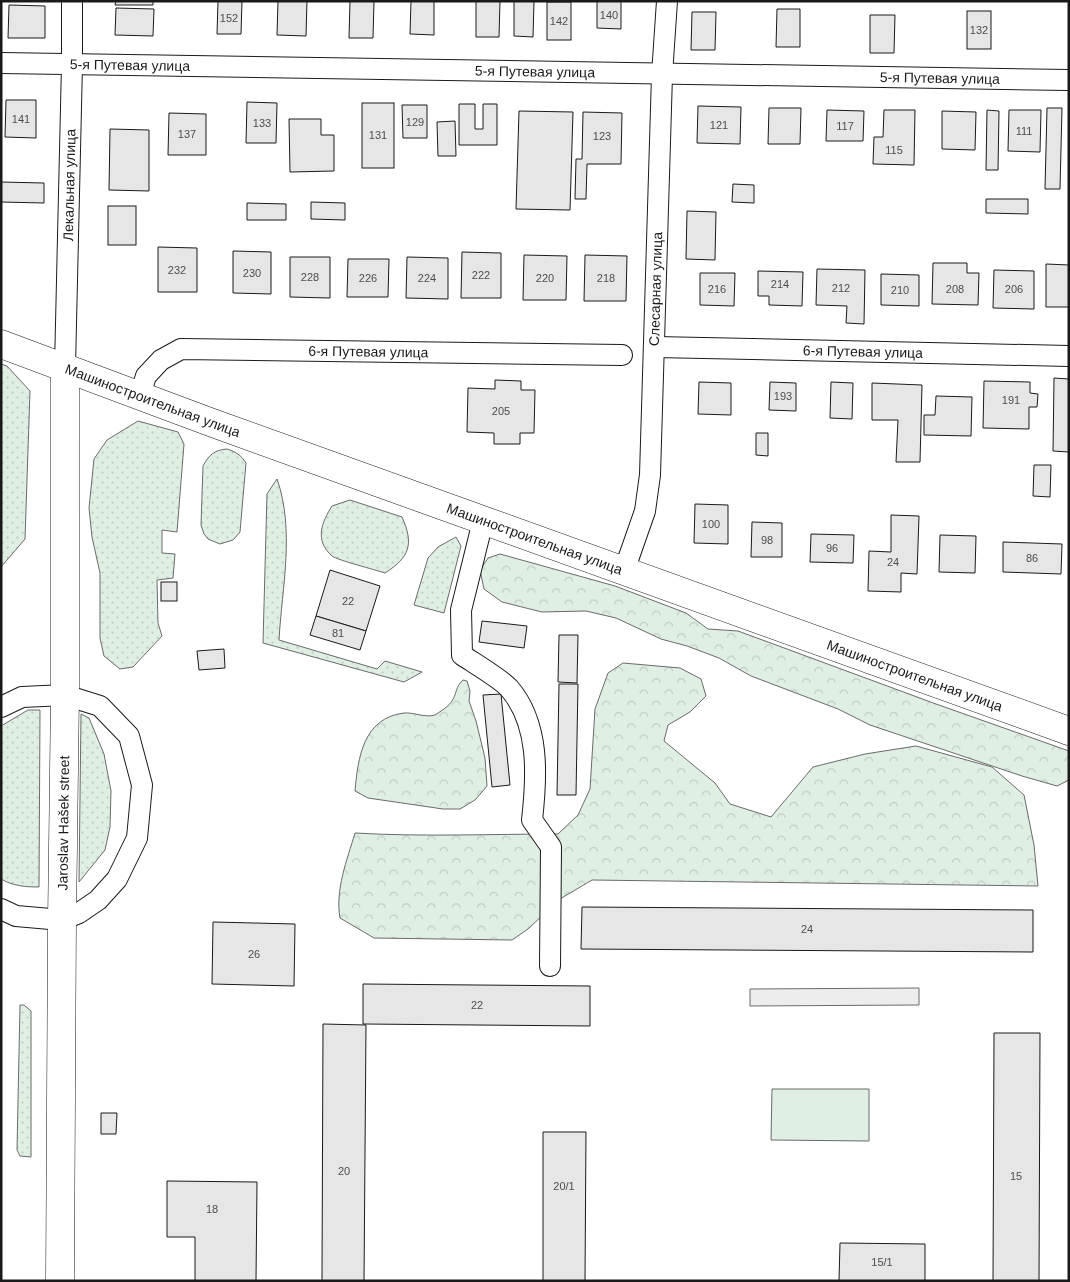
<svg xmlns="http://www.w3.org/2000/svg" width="1070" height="1282" font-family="Helvetica,sans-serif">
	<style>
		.grass { fill: url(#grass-dots); stroke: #6a6a6a }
		.forest { fill: url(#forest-crowns); stroke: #6a6a6a }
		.park { fill: #e0efe3; stroke: #6a6a6a }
		.parking { fill: #ededed; stroke: #6a6a6a }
		.building { fill: #e6e6e6; stroke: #1a1a1a }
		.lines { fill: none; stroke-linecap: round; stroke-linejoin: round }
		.street-casing { stroke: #1a1a1a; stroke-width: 22 }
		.secondary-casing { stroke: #1a1a1a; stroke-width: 29 }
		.primary-casing { stroke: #1a1a1a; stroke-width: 29 }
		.street { stroke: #fff; stroke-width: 20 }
		.secondary { stroke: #fff; stroke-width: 28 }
		.primary { stroke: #fff; stroke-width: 28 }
		.labels { text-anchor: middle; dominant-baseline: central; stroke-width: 4; stroke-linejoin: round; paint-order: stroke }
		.number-label { font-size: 11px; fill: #4d4d4d }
		.street-label { font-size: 14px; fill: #1a1a1a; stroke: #fff }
	</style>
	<defs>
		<pattern id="grass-dots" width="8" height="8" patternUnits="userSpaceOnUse" patternTransform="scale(1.25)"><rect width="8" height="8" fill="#e0efe3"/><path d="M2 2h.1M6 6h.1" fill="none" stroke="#c0ccc2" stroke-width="1.8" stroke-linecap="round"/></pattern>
		<pattern id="forest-crowns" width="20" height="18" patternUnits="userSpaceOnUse" patternTransform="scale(1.25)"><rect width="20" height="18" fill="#e0efe3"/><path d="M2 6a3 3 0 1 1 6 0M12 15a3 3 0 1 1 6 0" fill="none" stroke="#c0ccc2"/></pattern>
	</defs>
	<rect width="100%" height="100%" fill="#fff"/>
	<g class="grass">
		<path d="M1 364 7 366 30 391 25 539 1 567Z"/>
		<path d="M138 421 178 432 184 444 177 532 162 530V553L175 554 173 578 157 580 158 623 162 636 133 667 120 669 104 656 100 638V573L92 537 89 508 94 459 107 440Z"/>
		<path d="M227 449C236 452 241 455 246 463L240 532 233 540 220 544 208 539 204 534 201 525 203 466C209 455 214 450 227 449Z"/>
		<path d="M277 479C295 530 282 587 279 640L377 669 385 661 422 672 404 682 263 643 267 494Z"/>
		<path d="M350 500 402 517C414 544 410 557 385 573 376 570 337 560 332 556 314 540 322 522 332 506Z"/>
		<path d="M456 537 461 546 444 613 414 605 428 558 438 547Z"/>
		<path d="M28 710H40L39 887C26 887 13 886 1 879V726Z"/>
		<path d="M81 714 89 718 104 754 111 791 110 827 105 850 79 882Z"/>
		<path d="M20 1005H24L31 1011V1157L20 1156 17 1150Z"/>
	</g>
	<g class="forest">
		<path d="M500 554 615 586 686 613 708 629 738 631 936 704 1069 751V780L1057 786 1022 776 870 725 838 709 751 676 719 658 687 646 661 639 616 618 586 611 542 612 502 602 484 589 480 570 488 558Z"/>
		<path d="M623 663 680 668 701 679 706 696 690 712 668 725 664 741 715 783 730 804 771 817 813 767 865 754 916 746 992 767 1024 795 1034 845 1038 886 592 880 560 899 528 929 512 940 374 938 340 918C335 890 347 860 355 833 423 837 491 834 558 834L578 815 590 789 595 709 608 673Z"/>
		<path d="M463 680 467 681 470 691 469 701 476 721 485 758 487 786 475 800 460 809H443L368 798 355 791C358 758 363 718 404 713 413 712 425 718 435 715 437 714 439 712 441 711 460 699 452 690 463 680Z"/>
	</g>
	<path class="park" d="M772 1089H869V1141L771 1140Z"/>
	<path class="parking" d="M919 988V1005L750 1006V989Z"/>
	<g class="building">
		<path d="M116 1H153V5H115Z"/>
		<path d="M218 1H242L241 34H217Z"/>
		<path d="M278 1H307L306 36 277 35Z"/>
		<path d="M350 1H374L373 38H349Z"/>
		<path d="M411 1H434V35L410 34Z"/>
		<path d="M476 1H500L499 37H476Z"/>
		<path d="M514 1H534L533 37 514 36Z"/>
		<path d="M597 1H621V29L597 28Z"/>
		<rect x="547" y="2" width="24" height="38"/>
		<path d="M9 5 45 6V38H8Z"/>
		<path d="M116 8 154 9 153 36 115 35Z"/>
		<path d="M777 9H800V47H776Z"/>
		<rect x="967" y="11" width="24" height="38"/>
		<path d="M692 12H716L715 50H691Z"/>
		<path d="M870 15H895L894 53H870Z"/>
		<path d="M6 100H36V138L5 137Z"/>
		<path d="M247 102 277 103 276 143H246Z"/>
		<rect x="362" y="103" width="32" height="65"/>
		<path d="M459 104H475V129H483V104H497V145H459Z"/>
		<path d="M402 105H427V138H403Z"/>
		<path d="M698 106 741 107 740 144 697 143Z"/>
		<path d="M769 108H801L800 144H768Z"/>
		<path d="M1047 108H1062L1060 189H1045Z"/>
		<path d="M827 110 864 111 863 141H826Z"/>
		<path d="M884 110H915L914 165 873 164 874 137H883Z"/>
		<path d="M987 110 999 111 998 170H986Z"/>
		<path d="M1009 110H1041L1040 152 1008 151Z"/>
		<path d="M519 111 573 112 570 210 516 209Z"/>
		<path d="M942 111 976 112 975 150 942 149Z"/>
		<path d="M583 112 622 113 621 164H587L586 199H575L576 159H582Z"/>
		<path d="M169 113 206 114V155H168Z"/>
		<path d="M289 119H321V135H334V171L290 172Z"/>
		<path d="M455 121 456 156H438L437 122Z"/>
		<path d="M110 129 149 130V191L109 190Z"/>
		<path d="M1 182 44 183V203L1 202Z"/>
		<path d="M733 184 754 185V203L732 202Z"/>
		<path d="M986 199H1028V214L986 213Z"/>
		<path d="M311 202 345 203V220L311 219Z"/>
		<path d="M247 203 286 204V220H247Z"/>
		<rect x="108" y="206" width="28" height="39"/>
		<path d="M687 211 716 212 715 260 686 259Z"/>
		<path d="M158 247 197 248V292H158Z"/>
		<path d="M233 251 271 252V294L233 293Z"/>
		<path d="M462 252 501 253V298H461Z"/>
		<path d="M524 255 567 256 566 300H523Z"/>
		<path d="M585 255 627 256 626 301H584Z"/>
		<path d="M290 257H330V298L290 297Z"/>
		<path d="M407 257 448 258V299L406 298Z"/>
		<path d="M348 259H389L388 297H347Z"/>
		<path d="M933 263H967V273H979L978 305 932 304Z"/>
		<path d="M1046 264 1069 265V307H1046Z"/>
		<path d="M817 269 865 270 864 324 846 323 847 306 816 305Z"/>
		<path d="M994 270 1034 271V309L993 308Z"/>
		<path d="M758 271 803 272 802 306 769 305V296H758Z"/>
		<path d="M700 273H735L734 306 700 305Z"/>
		<path d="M881 274 919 275V306L881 305Z"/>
		<path d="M1054 378 1069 379V452L1053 451Z"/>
		<path d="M495 380 521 381V390H535L534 433H520V444H494V433L467 432 468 388 495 389Z"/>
		<path d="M984 381 1030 382V393L1038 394 1037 407H1029V429L983 428Z"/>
		<path d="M699 382 731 383V415L698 414Z"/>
		<path d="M770 382 796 383V411L769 410Z"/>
		<path d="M831 382 853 383 852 419 830 418Z"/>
		<path d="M872 383 922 385 920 462H896L898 420H872Z"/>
		<path d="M936 396 972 397 971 436 924 435V415H935Z"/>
		<path d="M756 433H768V456L756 455Z"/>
		<path d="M1034 465H1051L1050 497 1033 496Z"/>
		<path d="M695 504 728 505V544L694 543Z"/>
		<path d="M891 515 919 516 917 574 901 573V592L868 591 869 551 891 552Z"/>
		<path d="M752 522 782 523V557H751Z"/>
		<path d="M811 534 854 535 853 563 810 562Z"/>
		<path d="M940 535 976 536 975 573 939 572Z"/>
		<path d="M1003 542 1062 544 1061 574 1003 572Z"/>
		<path d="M330 570 380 586 366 631 316 616Z"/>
		<rect x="161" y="582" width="16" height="19"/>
		<path d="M316 616 366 631 360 650 310 635Z"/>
		<path d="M482 621 527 626 524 648 479 642Z"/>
		<path d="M559 635H578L577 683 558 682Z"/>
		<path d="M224 649 225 668 199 670 197 651Z"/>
		<path d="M559 684H578L576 795H557Z"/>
		<path d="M501 694 510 785 492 787 483 695Z"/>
		<path d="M582 907 1033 910V952L581 949Z"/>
		<path d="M213 922 295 924 294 986 212 984Z"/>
		<path d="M363 984 590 986V1026L363 1024Z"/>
		<path d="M323 1024 366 1025 364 1281H322Z"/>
		<path d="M994 1033H1040L1039 1281H993Z"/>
		<path d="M101 1113H117L116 1134H101Z"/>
		<path d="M543 1132H586L585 1281H543Z"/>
		<path d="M167 1181 257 1182 256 1281H195V1237H167Z"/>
		<path d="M840 1243 925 1244V1281H839Z"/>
	</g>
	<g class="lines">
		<g class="street-casing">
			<g id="street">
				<path id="s1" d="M1 63 1069 80"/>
				<path id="s2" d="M655 347 1069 356"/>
				<path id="s3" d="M65 367 72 64V1"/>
				<path id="s4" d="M140 395 146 376 161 360 181 349 622 355"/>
				<path d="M483 521 461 610 462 655C474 663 501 679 509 688 540 724 537 776 532 820L551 847 550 966"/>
				<path id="s5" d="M624 571 645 511 650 475 662 75 667 1"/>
				<path d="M1 707 22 697 65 695 100 706 129 736 142 785 137 838 117 879 98 900 79 913 62 920 16 916 1 909"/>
			</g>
		</g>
		<g class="secondary-casing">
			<g id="secondary">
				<path id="s6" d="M60 1281 62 920 65 695V367"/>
			</g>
		</g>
		<g class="primary-casing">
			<g id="primary">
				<path id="s7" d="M1 344 210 422 1069 731"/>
			</g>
		</g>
		<use href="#street" class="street"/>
		<use href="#secondary" class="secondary"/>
		<use href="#primary" class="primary"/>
	</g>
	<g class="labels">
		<g class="number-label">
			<text x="609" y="15">140</text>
			<text x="229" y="18">152</text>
			<text x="559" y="21">142</text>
			<text x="979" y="30">132</text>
			<text x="21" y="119">141</text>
			<text x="415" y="122">129</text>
			<text x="262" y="123">133</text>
			<text x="719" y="125">121</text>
			<text x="845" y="126">117</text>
			<text x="1024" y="131">111</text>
			<text x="187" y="134">137</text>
			<text x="378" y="135">131</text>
			<text x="602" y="136">123</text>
			<text x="894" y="150">115</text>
			<text x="177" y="270">232</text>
			<text x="252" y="273">230</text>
			<text x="481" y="275">222</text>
			<text x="310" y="277">228</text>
			<text x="368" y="278">226</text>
			<text x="427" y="278">224</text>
			<text x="545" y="278">220</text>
			<text x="606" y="278">218</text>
			<text x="780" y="284">214</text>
			<text x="841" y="288">212</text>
			<text x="717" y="289">216</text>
			<text x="955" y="289">208</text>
			<text x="1014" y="289">206</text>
			<text x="900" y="290">210</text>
			<text x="783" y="396">193</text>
			<text x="1011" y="400">191</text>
			<text x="501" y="411">205</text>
			<text x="711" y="524">100</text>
			<text x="767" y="540">98</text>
			<text x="832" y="548">96</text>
			<text x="1032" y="558">86</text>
			<text x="893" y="562">24</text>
			<text x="348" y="601">22</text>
			<text x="338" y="633">81</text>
			<text x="807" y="929">24</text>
			<text x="254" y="954">26</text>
			<text x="477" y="1005">22</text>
			<text x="344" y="1171">20</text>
			<text x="1016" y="1176">15</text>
			<text x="564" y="1186">20/1</text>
			<text x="212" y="1209">18</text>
			<text x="882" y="1262">15/1</text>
		</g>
		<g class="street-label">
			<text stroke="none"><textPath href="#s1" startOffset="129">5-я Путевая улица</textPath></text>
			<text stroke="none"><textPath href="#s1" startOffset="534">5-я Путевая улица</textPath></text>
			<text stroke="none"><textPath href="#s1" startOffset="939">5-я Путевая улица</textPath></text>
			<text stroke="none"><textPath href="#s3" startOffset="182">Лекальная улица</textPath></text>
			<text stroke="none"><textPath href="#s5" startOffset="286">Слесарная улица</textPath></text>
			<text stroke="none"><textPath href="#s4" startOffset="252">6-я Путевая улица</textPath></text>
			<text stroke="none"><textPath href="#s2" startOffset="208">6-я Путевая улица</textPath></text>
			<text stroke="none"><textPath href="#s7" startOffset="162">Машиностроительная улица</textPath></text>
			<text stroke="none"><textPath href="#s7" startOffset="568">Машиностроительная улица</textPath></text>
			<text stroke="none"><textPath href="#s7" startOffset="972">Машиностроительная улица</textPath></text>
			<text stroke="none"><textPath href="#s6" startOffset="458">Jaroslav Hašek street</textPath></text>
		</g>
	</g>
	<rect width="1070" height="1282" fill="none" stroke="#1a1a1a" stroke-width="5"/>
</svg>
